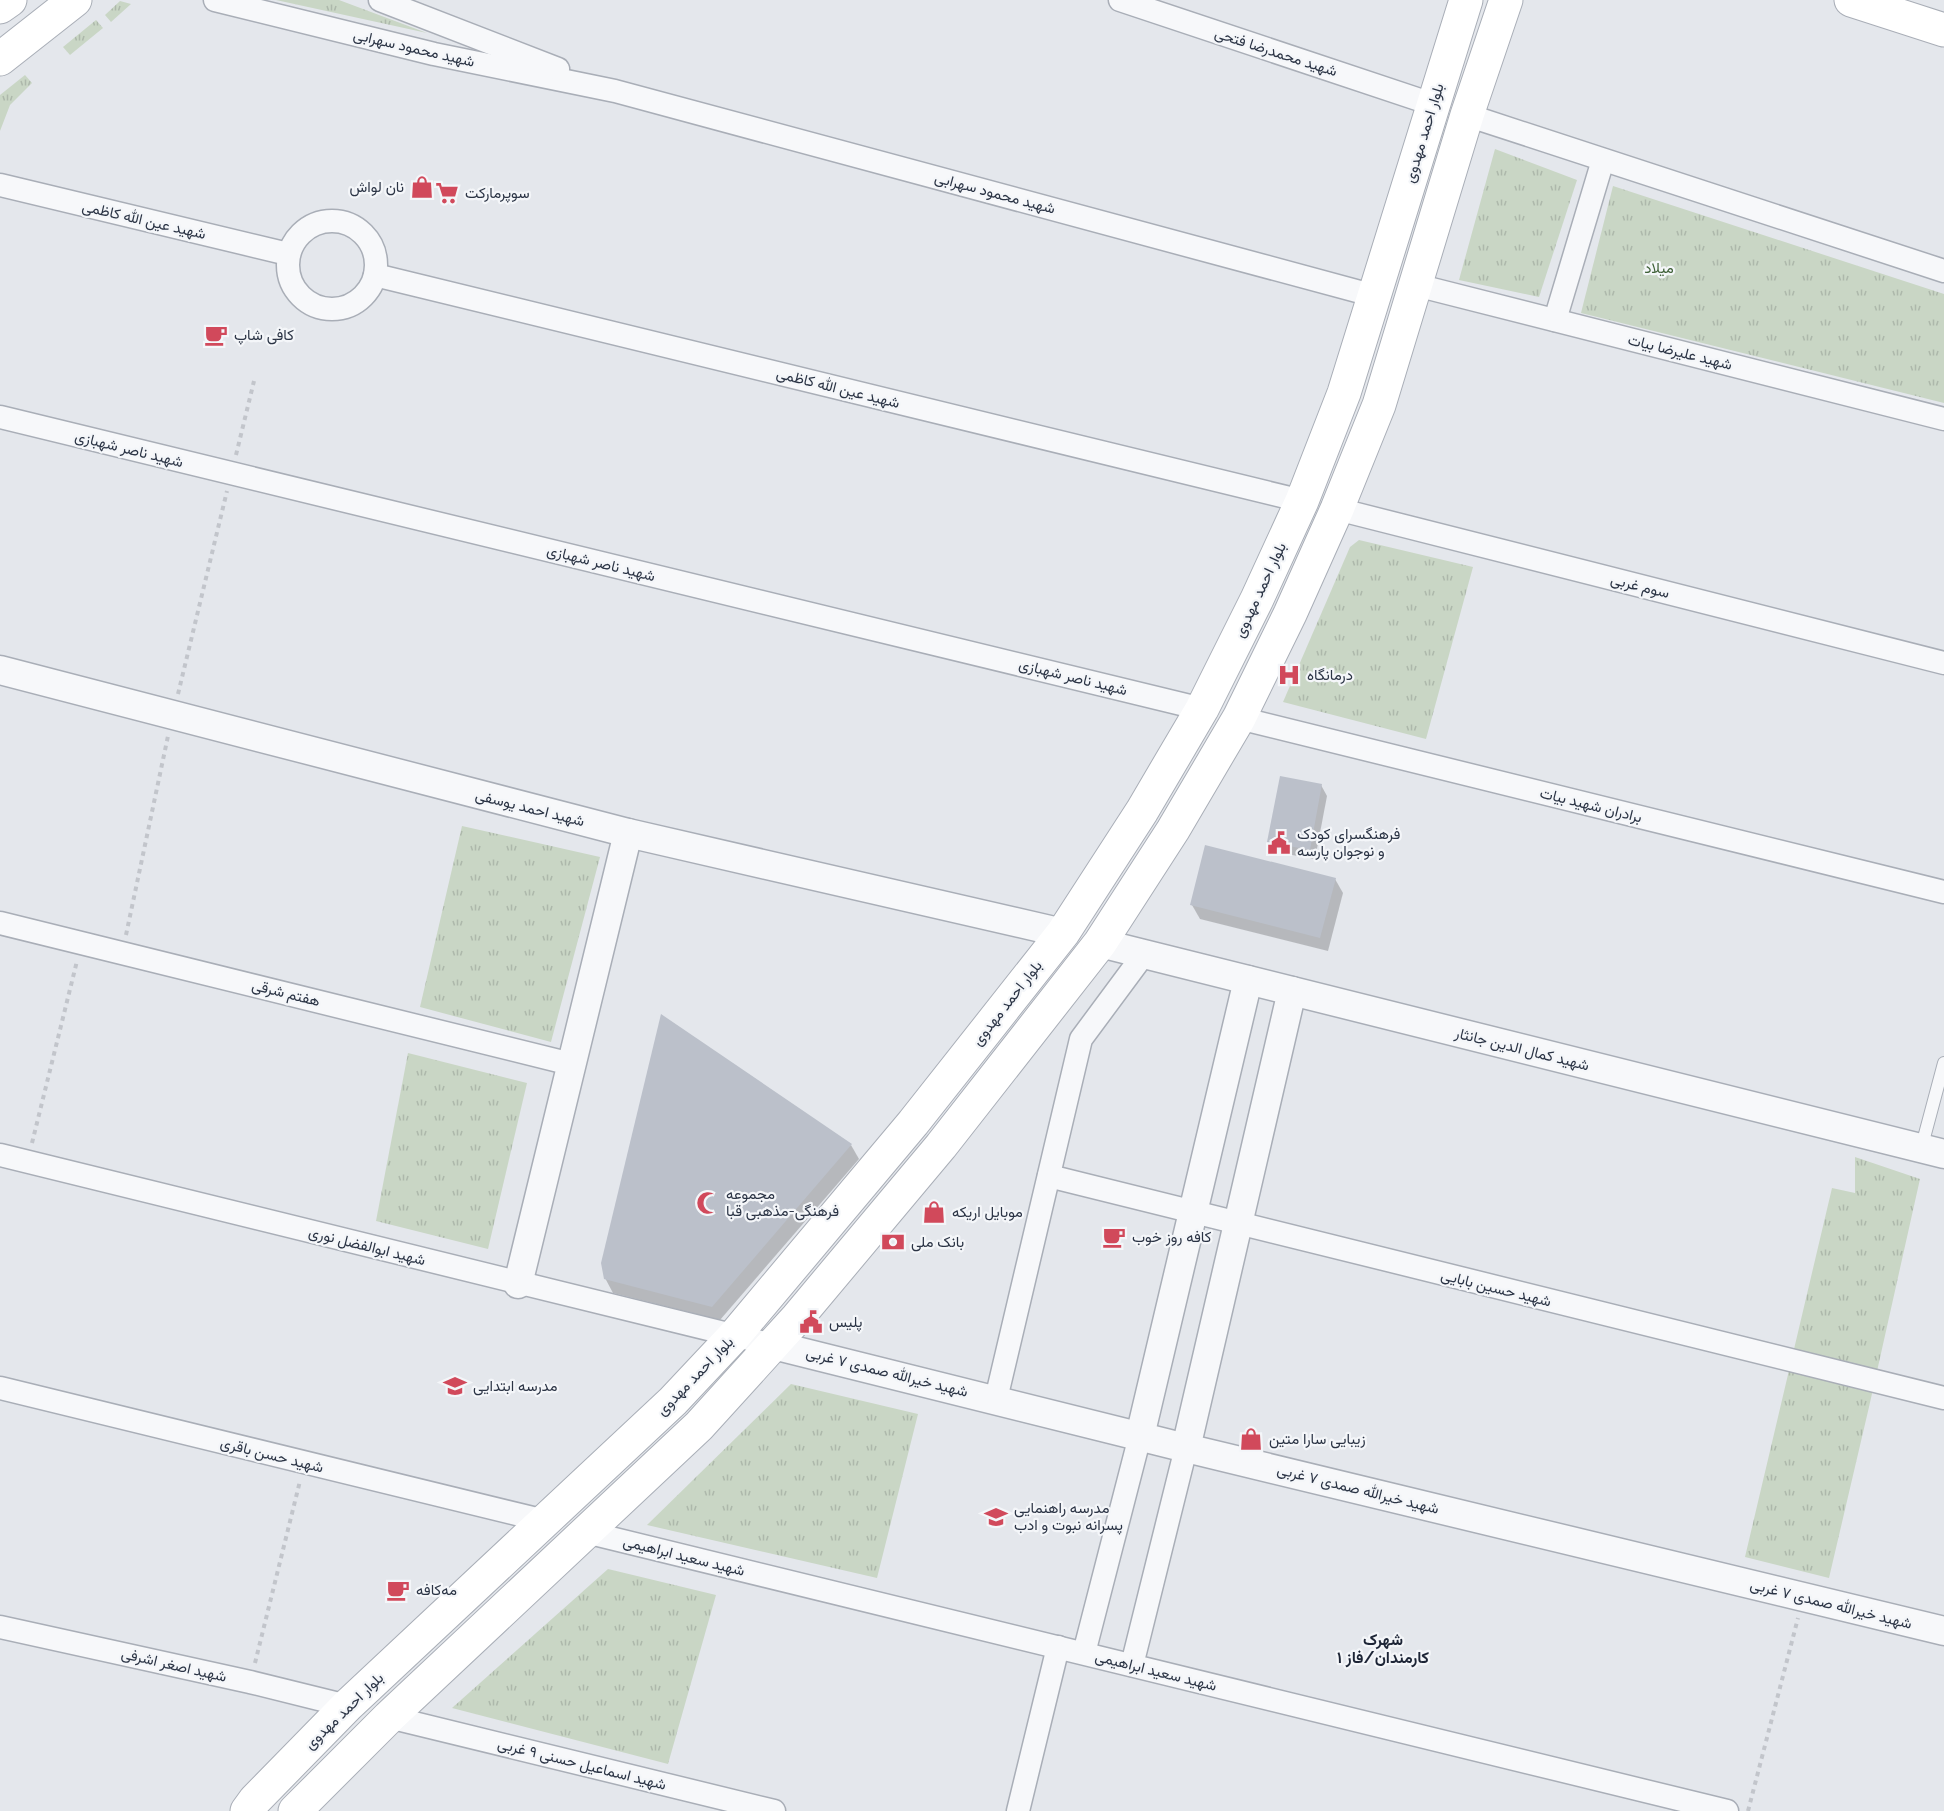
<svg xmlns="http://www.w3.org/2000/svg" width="1944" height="1811" font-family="Raleway,Vazirmatn,sans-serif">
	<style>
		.grass { fill: url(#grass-tufts) }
		.shadow { fill: #0003 }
		.building { fill: #bbc0ca }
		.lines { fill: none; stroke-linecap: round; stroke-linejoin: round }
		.service-casing { stroke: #a9aeb7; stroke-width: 14 }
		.minor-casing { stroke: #a9aeb7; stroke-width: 25 }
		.tertiary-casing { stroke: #a9aeb7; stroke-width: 31 }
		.secondary-casing { stroke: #a9aeb7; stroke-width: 35 }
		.path { stroke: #c2c5cb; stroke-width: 4; stroke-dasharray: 4.5 4.5; stroke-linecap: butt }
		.service { stroke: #f7f8fa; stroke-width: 12 }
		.minor { stroke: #f7f8fa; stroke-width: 22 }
		.tertiary { stroke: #f7f8fa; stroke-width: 28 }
		.secondary { stroke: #fff; stroke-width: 33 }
		.labels { text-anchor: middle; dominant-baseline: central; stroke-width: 4.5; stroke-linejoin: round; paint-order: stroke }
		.street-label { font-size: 15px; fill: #2b3445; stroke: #f4f6f9 }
		.poi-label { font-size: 15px; fill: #2b3445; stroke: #f4f6f9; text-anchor: start }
		.park-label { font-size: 15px; fill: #3f6138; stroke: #f4f6f9 }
		.neighbourhood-label { font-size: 16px; font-weight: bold; fill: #1d2536; stroke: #f4f6f9 }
	</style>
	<defs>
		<pattern id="grass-tufts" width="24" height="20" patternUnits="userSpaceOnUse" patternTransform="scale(1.5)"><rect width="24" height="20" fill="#c9d6c5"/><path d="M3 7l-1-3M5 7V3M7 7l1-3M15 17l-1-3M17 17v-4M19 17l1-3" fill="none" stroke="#adb8ab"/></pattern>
	</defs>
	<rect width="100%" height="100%" fill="#e4e7ec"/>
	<g class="grass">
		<path d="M276 0H339L427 33Z"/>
		<path d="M120 1 131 4 111 22 105 15Z"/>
		<path d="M96 20 103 28 70 55 63 47Z"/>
		<path d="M25 75 32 83 10 105 0 131V95Z"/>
		<path d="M1495 149 1577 180 1539 297 1459 280Z"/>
		<path d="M1613 186 1944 294V403L1581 313Z"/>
		<path d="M1359 540 1473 567 1426 739 1283 702 1350 547Z"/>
		<path d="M462 826 600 857 551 1042 420 1007Z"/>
		<path d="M408 1053 527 1083 488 1249 376 1221Z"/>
		<path d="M1855 1157 1920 1179 1869 1407 1829 1578 1745 1557 1832 1188 1855 1193Z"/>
		<path d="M791 1384 918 1414 877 1578 647 1525Z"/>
		<path d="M608 1569 716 1595 668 1764 452 1708Z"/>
	</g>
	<g class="shadow">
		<path d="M1321 785 1327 796 1315 859 1275 852 1269 841Z"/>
		<path d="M1335 879 1343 893 1328 951 1200 919 1192 905Z"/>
		<path d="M851 1145 859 1159 720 1320 613 1293 605 1278Z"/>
	</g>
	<g class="building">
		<path d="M1280 776 1322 784 1310 850 1267 842Z"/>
		<path d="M1205 845 1336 878 1320 938 1190 905Z"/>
		<path d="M661 1014 852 1144 712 1307 604 1279 601 1263Z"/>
	</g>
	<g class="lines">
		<g class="service-casing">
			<path id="service" d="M1921 1149 1944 1063"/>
		</g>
		<g class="minor-casing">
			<g id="minor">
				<path d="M215 0 434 54 615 91 1375 296"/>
				<path d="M380 0 558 69"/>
				<path d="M1120 0 1432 104"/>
				<path d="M1467 115 1944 271"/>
				<path d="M0 185 288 254"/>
				<circle cx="332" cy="265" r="44"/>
				<path d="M375 275 1302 501"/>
				<path d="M1416 285 1944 419"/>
				<path d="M1555 320 1603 160"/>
				<path d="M0 417 1202 709"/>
				<path d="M1337 509 1944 663"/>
				<path d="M1239 718 1944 892"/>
				<path d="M0 923 571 1064"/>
				<path d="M0 1155 773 1345"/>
				<path d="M1049 1176 1944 1398"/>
				<path d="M0 1388 545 1521"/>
				<path d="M996 1399 1081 1039 1144 954"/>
				<path d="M586 1532 1727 1811"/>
				<path d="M0 1627 250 1682 347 1706"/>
				<path d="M1084 1653 1140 1436"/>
				<path d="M1132 1665 1186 1448"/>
				<path d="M389 1717 774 1811"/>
				<path d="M1018 1811 1058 1647"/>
			</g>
		</g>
		<g class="tertiary-casing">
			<g id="tertiary">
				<path d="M0 670 628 833 1063 933"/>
				<path d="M1100 943 1944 1154"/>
				<path d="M518 1284 628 833"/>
				<path d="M773 1345 1186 1448 1944 1631"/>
				<path d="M1140 1436 1248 980"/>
				<path d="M1186 1448 1292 991"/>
			</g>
		</g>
		<g class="secondary-casing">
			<g id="secondary">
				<path d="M1851 0 1944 30"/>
				<path d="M0 7 10 0"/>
				<path d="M0 59 75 0"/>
				<path d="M247 1811 255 1800 347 1706 673 1401 735 1335 913 1123 1063 933 1142 811 1202 709 1257 599 1302 501 1344 393 1466 0"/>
				<path d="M295 1811 389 1717 699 1426 797 1318 941 1146 1100 943 1173 830 1239 718 1290 614 1337 509 1379 405 1467 115 1506 0"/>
			</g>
		</g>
		<g class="path">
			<path d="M236 455 254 381"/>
			<path d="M178 694 227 491"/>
			<path d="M126 935 168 736"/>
			<path d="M32 1143 77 961"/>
			<path d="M255 1663 300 1481"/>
			<path d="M1748 1811 1798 1618"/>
		</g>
		<use href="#service" class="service"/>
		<use href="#minor" class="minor"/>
		<use href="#tertiary" class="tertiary"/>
		<use href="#secondary" class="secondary"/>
	</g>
	<defs>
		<g id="shop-bare" transform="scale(1.8)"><path d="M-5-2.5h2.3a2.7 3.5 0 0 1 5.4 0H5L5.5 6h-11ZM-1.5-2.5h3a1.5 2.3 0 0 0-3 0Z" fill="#d1495b" stroke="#f4f6f9" stroke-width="2.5" paint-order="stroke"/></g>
		<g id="supermarket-bare" transform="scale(1.8)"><path d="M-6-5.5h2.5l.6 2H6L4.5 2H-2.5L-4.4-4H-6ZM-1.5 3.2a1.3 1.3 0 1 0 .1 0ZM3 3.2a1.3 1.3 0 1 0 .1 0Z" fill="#d1495b" stroke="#f4f6f9" stroke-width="2.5" paint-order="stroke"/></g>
		<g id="cafe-bare" transform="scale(1.8)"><path d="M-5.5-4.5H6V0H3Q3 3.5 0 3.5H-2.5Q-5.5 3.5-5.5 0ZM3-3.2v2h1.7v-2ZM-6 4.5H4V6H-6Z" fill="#d1495b" stroke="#f4f6f9" stroke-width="2.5" paint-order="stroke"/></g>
		<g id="hospital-bare" transform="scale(1.8)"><path d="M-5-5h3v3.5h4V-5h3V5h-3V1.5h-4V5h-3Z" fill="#d1495b" stroke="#f4f6f9" stroke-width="2.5" paint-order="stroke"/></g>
		<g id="civic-bare" transform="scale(1.8)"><path d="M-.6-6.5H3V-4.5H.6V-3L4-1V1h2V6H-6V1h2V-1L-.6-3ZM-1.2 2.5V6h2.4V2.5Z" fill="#d1495b" stroke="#f4f6f9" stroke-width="2.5" paint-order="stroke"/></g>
		<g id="mosque-bare" transform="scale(1.8)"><path d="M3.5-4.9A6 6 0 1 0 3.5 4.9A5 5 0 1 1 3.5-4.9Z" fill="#d1495b" stroke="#f4f6f9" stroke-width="2.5" paint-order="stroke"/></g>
		<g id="bank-bare" transform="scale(1.8)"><path d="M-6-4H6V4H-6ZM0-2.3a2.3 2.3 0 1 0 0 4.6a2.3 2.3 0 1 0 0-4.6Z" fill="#d1495b" stroke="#f4f6f9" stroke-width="2.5" paint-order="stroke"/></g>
		<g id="school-bare" transform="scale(1.8)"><path d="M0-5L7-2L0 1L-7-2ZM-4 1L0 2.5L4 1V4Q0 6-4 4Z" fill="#d1495b" stroke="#f4f6f9" stroke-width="2.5" paint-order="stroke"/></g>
	</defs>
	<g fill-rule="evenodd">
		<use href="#shop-bare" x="422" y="187"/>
		<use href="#supermarket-bare" x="447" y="193"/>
		<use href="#cafe-bare" x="216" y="335"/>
		<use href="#hospital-bare" x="1289" y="675"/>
		<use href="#civic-bare" x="1279" y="843"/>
		<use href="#mosque-bare" x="708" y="1203"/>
		<use href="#shop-bare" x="934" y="1212"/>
		<use href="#cafe-bare" x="1114" y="1237"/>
		<use href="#bank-bare" x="893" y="1242"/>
		<use href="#civic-bare" x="811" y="1322"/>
		<use href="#school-bare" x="455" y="1386"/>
		<use href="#shop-bare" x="1251" y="1439"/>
		<use href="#school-bare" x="996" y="1517"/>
		<use href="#cafe-bare" x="398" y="1590"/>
	</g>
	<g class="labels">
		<g class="street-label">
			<text transform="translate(414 48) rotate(13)">شهید محمود سهرابی</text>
			<text transform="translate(1276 52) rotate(18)">شهید محمدرضا فتحی</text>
			<text transform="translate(1424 133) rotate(-73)">بلوار احمد مهدوی</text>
			<text transform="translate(995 193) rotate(15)">شهید محمود سهرابی</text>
			<text transform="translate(144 220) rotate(13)">شهید عین الله کاظمی</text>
			<text transform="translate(1680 352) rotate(14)">شهید علیرضا بیات</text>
			<text transform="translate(838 388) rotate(14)">شهید عین الله کاظمی</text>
			<text transform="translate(129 449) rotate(14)">شهید ناصر شهبازی</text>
			<text transform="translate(601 563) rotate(14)">شهید ناصر شهبازی</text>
			<text transform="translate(1640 586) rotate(14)">سوم غربی</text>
			<text transform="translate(1260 590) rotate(-65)">بلوار احمد مهدوی</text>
			<text transform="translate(1073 677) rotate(14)">شهید ناصر شهبازی</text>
			<text transform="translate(1591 805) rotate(14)">برادران شهید بیات</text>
			<text transform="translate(530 808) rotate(14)">شهید احمد یوسفی</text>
			<text transform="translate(286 993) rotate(14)">هفتم شرقی</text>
			<text transform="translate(1007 1003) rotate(-52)">بلوار احمد مهدوی</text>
			<text transform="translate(1522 1049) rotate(14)">شهید کمال الدین جانثار</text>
			<text transform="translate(367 1246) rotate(14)">شهید ابوالفضل نوری</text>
			<text transform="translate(1496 1288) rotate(14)">شهید حسین بابایی</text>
			<text transform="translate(887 1372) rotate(14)">شهید خیرالله صمدی ۷ غربی</text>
			<text transform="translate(695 1376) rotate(-46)">بلوار احمد مهدوی</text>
			<text transform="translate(272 1455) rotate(14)">شهید حسن باقری</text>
			<text transform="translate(1358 1489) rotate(14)">شهید خیرالله صمدی ۷ غربی</text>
			<text transform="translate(684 1556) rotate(14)">شهید سعید ابراهیمی</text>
			<text transform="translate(1831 1604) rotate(14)">شهید خیرالله صمدی ۷ غربی</text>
			<text transform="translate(174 1665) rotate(13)">شهید اصغر اشرفی</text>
			<text transform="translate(1156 1671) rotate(14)">شهید سعید ابراهیمی</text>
			<text transform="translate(344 1711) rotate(-44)">بلوار احمد مهدوی</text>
			<text transform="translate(582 1764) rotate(14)">شهید اسماعیل حسنی ۹ غربی</text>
		</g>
		<g class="poi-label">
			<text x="404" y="187" text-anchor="end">نان لواش</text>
			<text x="465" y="193">سوپرمارکت</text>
			<text x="234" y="335">کافی شاپ</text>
			<text x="1307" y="675">درمانگاه</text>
			<text x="1297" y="834">فرهنگسرای کودک<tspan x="1297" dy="17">و نوجوان پارسه</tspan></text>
			<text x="726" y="1194">مجموعه<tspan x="726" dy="17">فرهنگی-مذهبی قبا</tspan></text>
			<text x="952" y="1212">موبایل اریکه</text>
			<text x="1132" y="1237">کافه روز خوب</text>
			<text x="911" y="1242">بانک ملی</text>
			<text x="829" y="1322">پلیس</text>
			<text x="473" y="1386">مدرسه ابتدایی</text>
			<text x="1269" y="1439">زیبایی سارا متین</text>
			<text x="1014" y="1508">مدرسه راهنمایی<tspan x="1014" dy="17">پسرانه نبوت و ادب</tspan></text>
			<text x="416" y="1590">مه‌کافه</text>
		</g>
		<g class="park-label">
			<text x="1659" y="268">میلاد</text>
		</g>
		<g class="neighbourhood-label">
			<text x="1383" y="1639">شهرک<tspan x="1383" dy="18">کارمندان/فاز ۱</tspan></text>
		</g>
	</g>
</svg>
